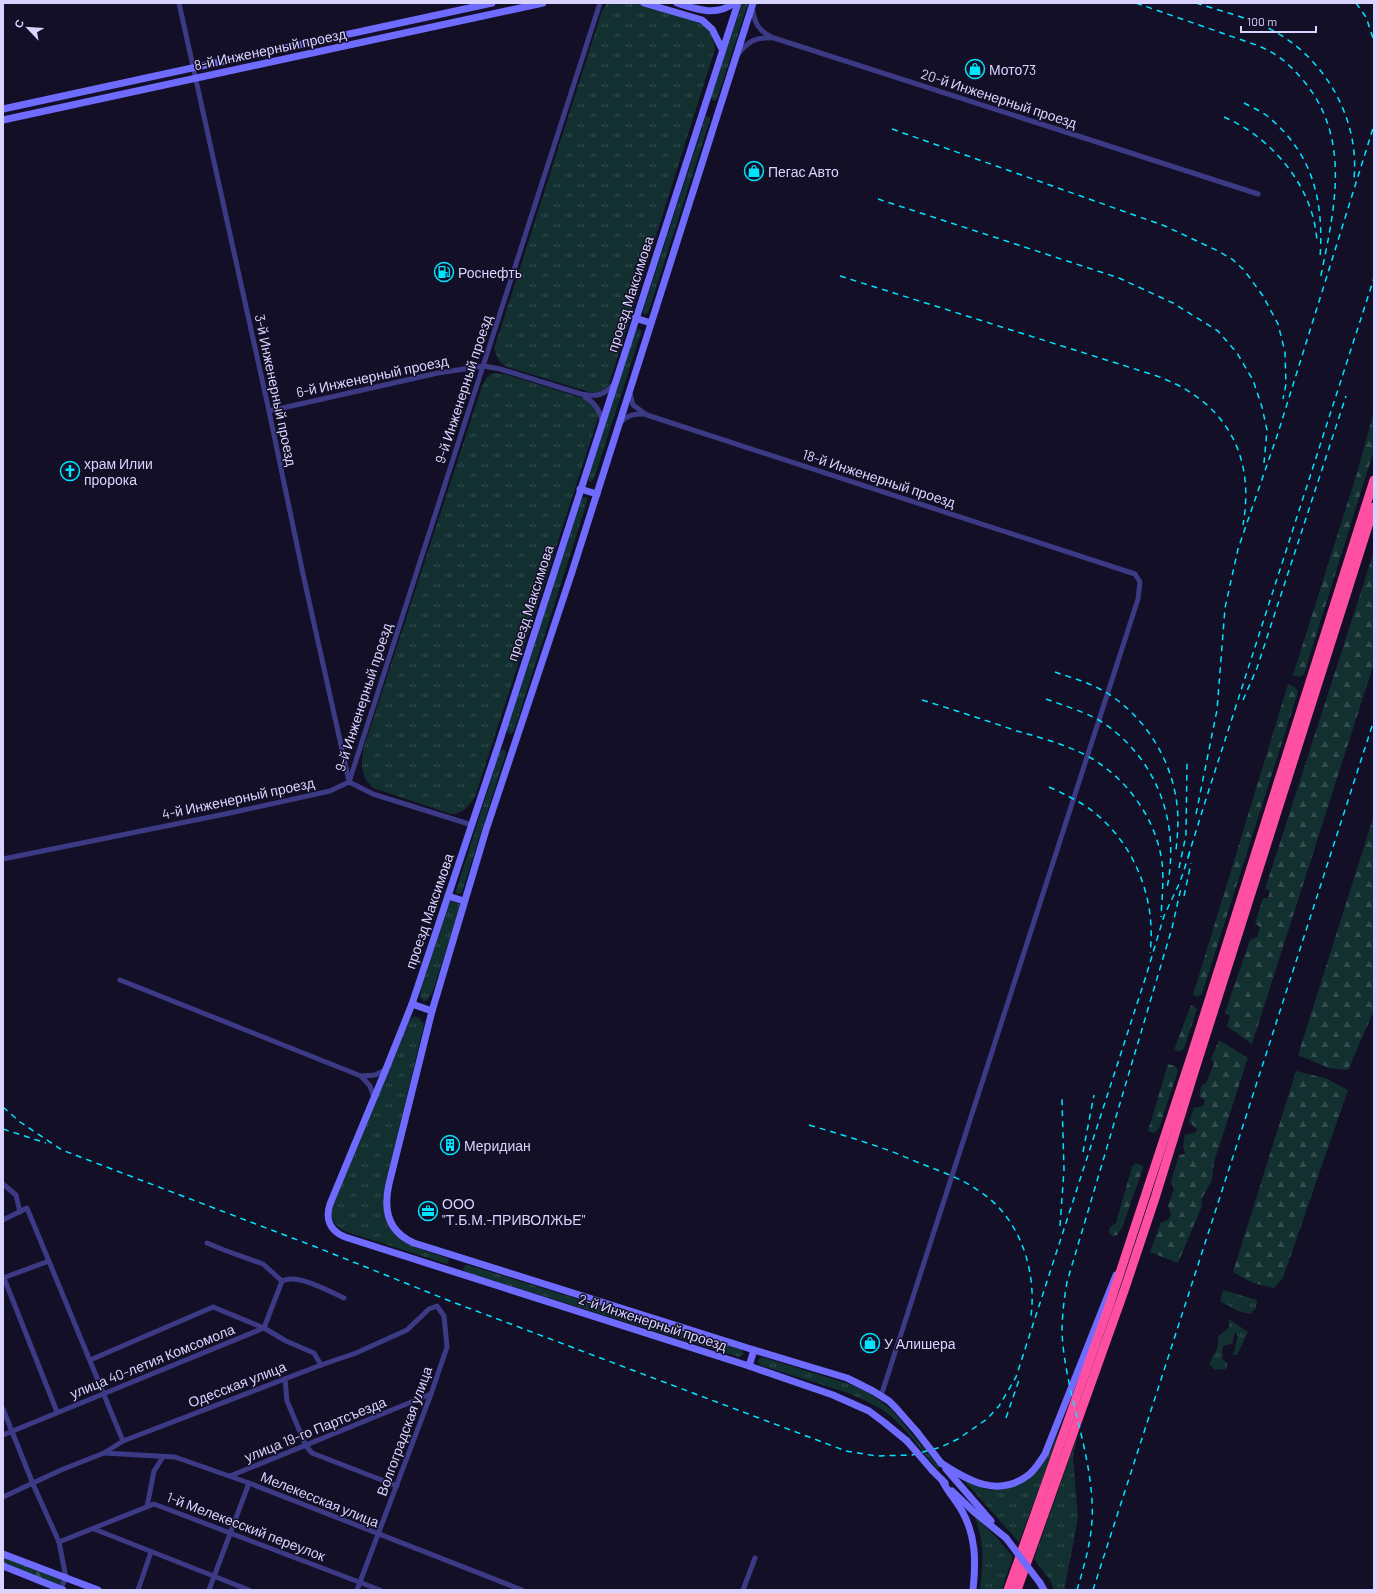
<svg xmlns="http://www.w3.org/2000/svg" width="1377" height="1593" font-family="Barlow,sans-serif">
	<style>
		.grass { fill: url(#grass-tufts) }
		.forest { fill: url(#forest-firs) }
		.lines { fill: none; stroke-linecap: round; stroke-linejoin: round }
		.street { stroke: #3d3a85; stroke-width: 5 }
		.secondary { stroke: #6f6bff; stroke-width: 7 }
		.highway { stroke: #ff4fa3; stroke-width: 9 }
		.rail { stroke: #00e5ff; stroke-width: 1.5; stroke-dasharray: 6 5; stroke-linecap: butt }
		.secondary-bridge { stroke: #6f6bff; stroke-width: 7 }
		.labels { text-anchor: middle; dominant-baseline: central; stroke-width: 3; stroke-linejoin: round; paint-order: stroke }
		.street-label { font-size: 14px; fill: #d9d4ff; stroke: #130f26 }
		.poi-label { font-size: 14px; fill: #d9d4ff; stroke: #130f26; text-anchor: start }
	</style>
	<defs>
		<pattern id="grass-tufts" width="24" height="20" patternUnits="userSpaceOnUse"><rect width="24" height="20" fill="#12302f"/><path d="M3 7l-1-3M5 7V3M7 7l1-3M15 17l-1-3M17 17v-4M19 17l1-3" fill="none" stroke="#344d4e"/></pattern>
		<pattern id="forest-firs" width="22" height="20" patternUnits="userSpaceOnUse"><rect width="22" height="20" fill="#12302f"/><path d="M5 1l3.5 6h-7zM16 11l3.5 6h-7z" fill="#344d4e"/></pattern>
	</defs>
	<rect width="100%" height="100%" fill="#130f26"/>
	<g class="grass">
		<path d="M607 3H637L703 24C710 31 714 39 715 49L609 384C603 392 598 393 589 392L505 366 499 361 494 349 602 11Z"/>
		<path d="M742 3H748L717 99 714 101 712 100 711 97Z"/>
		<path d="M706 116 710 118V120L648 313 644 315 643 311Z"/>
		<path d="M638 329 641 330V333L594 479 590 482 588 479 635 330Z"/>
		<path d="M493 373 505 374 585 399 592 404 599 415 475 797C469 806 462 814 451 814L373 788C361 778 361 765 363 750L482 386 487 377Z"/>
		<path d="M585 497 587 498V502L514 731 511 734 508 733 507 729 582 498Z"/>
		<path d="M504 749 506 753 462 892 460 894H457L456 891 500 751Z"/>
		<path d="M451 901 460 904 459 912 432 993 427 1001H423L420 997 421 988 446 911Z"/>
		<path d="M415 1016 419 1018 424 1024 384 1192C377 1238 412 1246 447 1258L449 1259 447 1264 347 1232C333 1226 331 1220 332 1205L410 1019Z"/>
		<path d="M465 1265H468L742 1350 744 1354 739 1357 466 1272 463 1269Z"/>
		<path d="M1223 1290 1257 1300 1256 1308 1250 1314 1238 1311 1220 1301Z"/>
		<path d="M1229 1319 1248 1332 1237 1355H1233L1238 1336 1235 1333 1232 1344 1224 1345 1222 1350 1223 1360 1228 1363 1226 1369 1215 1370 1209 1364 1217 1349 1219 1336 1229 1327Z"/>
		<path d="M762 1357 849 1384 871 1394 892 1410 939 1467 937 1469C923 1452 910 1434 894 1419 881 1407 864 1400 848 1393L760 1365 758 1362 759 1359Z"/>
		<path d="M1064 1423 1019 1542 959 1475 976 1486 990 1490 1019 1485 1052 1445Z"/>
		<path d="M1078 1434 1073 1456 1078 1518 1065 1586 1066 1590H1054L1050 1580 1034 1559Z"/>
		<path d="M974 1515 998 1539 1013 1557 1002 1590H980C983 1561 985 1543 974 1515Z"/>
	</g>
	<g class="forest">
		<path d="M1374 411V450L1304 674 1299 677 1293 675 1357 473Z"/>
		<path d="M1374 551V663L1252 1044 1227 1026 1230 1016 1225 1012 1250 940 1257 937 1260 927 1255 924 1263 898H1268L1270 891 1265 889Z"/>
		<path d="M1288 684 1295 687 1298 692 1202 994 1198 997 1193 995Z"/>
		<path d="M1374 815V1010L1348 1070 1329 1068 1298 1055Z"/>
		<path d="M1191 1005 1197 1009 1184 1048 1180 1052 1174 1050Z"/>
		<path d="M1219 1040 1248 1058 1214 1162 1212 1180 1201 1200 1202 1206 1178 1263 1150 1252 1161 1222 1168 1220 1171 1215 1168 1205 1174 1189 1171 1181 1179 1155 1185 1154 1183 1146 1185 1135 1196 1132 1197 1129 1189 1122 1194 1108 1203 1106 1205 1100 1199 1096 1202 1085 1206 1083 1214 1064 1211 1059Z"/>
		<path d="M1168 1064 1175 1066 1178 1071 1159 1128 1154 1133 1148 1131Z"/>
		<path d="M1296 1071 1325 1078 1348 1090 1283 1278 1274 1288 1253 1283 1233 1272Z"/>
		<path d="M1136 1163 1143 1166 1142 1171 1122 1228 1117 1235 1112 1236 1109 1232 1110 1227 1116 1223 1132 1167Z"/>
		<path d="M3 1557 63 1580 61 1586 3 1564Z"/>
	</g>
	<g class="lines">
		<g class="street">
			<path d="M179 3 269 411 303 574 349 781"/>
			<path d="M752 7C755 24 758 31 774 38L1258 194"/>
			<path d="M739 53C748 41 757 37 771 38"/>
			<path d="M630 393 633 405 647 415 1135 574 1140 582 1138 599 881 1396"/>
			<path d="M585 397C595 403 600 410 602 421"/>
			<path d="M269 411 438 373 484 366 500 369 581 394C597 397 603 396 615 383"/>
			<path d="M621 422C627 415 634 414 644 414"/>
			<path d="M349 782 600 3"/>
			<path d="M349 782 373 794 472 825"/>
			<path d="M3 859 230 813 330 791 349 782"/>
			<path d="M120 980 361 1076 370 1086 374 1098"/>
			<path d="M361 1076 375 1075 385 1070"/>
			<path d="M3 1184 16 1195 20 1212"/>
			<path d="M3 1220 27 1208 123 1441"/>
			<path d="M207 1243 224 1250 263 1264 282 1281C297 1273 329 1291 344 1298"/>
			<path d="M3 1278 49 1261"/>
			<path d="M4 1278 57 1412"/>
			<path d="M90 1360 213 1307 264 1328 286 1341 314 1353 321 1365"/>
			<path d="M285 1379 287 1401 306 1446 312 1453 397 1486"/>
			<path d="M3 1409 33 1484 59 1542 66 1578 60 1590"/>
			<path d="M3 1435 264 1328 282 1281"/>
			<path d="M104 1453 175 1457 249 1483 522 1590"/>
			<path d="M230 1476 431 1394"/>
			<path d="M3 1497 61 1470 104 1453 123 1441 321 1365 356 1353 407 1330 429 1309 437 1306 444 1316 447 1347 431 1394 357 1590"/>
			<path d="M147 1507 154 1471 163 1457"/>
			<path d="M94 1529 249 1590"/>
			<path d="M59 1542 154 1504 380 1590"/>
			<path d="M138 1590 151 1552"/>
			<path d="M209 1590 249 1483"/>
			<path d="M743 1590 755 1558"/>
		</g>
		<g class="secondary">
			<path d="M644 3 702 20 712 29 722 49"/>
			<path d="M677 3C696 9 716 17 734 3"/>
			<path d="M738 3 500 740 412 1004 386 1069 330 1204C325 1219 330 1231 345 1237L749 1366 833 1395 869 1411 885 1423 907 1441"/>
			<path d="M753 3 572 572 486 830 432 1011 389 1184C383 1210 388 1232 414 1243L754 1350 847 1378 873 1391 889 1401 896 1408 917 1432"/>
			<path d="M3 109 492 3"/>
			<path d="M3 120 543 3"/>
			<path d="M635 318 651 323"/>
			<path d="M580 489 597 494"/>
			<path d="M448 896 464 901"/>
			<path d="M412 1004 432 1011"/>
			<path d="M749 1366 754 1350"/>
			<path d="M941 1463C967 1480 997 1498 1027 1476 1035 1471 1040 1461 1045 1454L1116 1275"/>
			<path d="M946 1469 991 1521"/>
			<path d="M932 1470 945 1483"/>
			<path d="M942 1480C947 1491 956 1500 962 1511 976 1536 976 1562 973 1590"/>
			<path d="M952 1491 973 1511 1006 1538"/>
			<path d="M3 1554 98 1590"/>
			<path d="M3 1566 63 1590"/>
			<path d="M1040 1583 1044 1590"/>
		</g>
		<g class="highway">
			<path d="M1008 1590 1109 1306 1191 1057 1374 480"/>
			<path d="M1017 1590 1124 1291 1155 1198 1196 1066 1374 507"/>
		</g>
		<g class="rail">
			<path d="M1136 3 1259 46C1279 55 1288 63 1302 79 1353 138 1334 211 1320 280"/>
			<path d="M1196 3C1218 10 1245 17 1266 27 1323 54 1360 117 1354 179"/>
			<path d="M1356 3 1366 17 1374 41"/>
			<path d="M1244 103C1251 107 1259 110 1266 115 1313 153 1324 200 1320 258"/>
			<path d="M1224 117C1273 138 1315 189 1317 243"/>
			<path d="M892 129 1165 226 1218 251 1232 259 1244 270 1263 296 1278 324 1285 352 1286 384 1283 399"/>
			<path d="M878 199 1119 278 1173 303 1218 331 1237 353 1253 380 1262 407 1267 430 1264 463"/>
			<path d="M840 276 1154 375C1223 399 1256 452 1243 525"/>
			<path d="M1055 672C1069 677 1084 681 1098 688 1139 709 1169 753 1176 798 1179 815 1178 832 1176 850"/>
			<path d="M1046 699C1065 706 1089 713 1105 724 1159 762 1180 825 1167 888"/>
			<path d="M922 700C954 710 985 720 1017 731 1042 738 1068 745 1091 758 1128 780 1156 819 1162 862 1164 880 1162 898 1161 917"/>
			<path d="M1243 700 1257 668 1346 396"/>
			<path d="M1049 787C1062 793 1075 799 1087 807 1133 839 1157 898 1150 953"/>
			<path d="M1196 814 1217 710 1225 608 1238 549 1278 433 1374 125"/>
			<path d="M1188 857 1206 799 1374 278"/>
			<path d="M1179 868 1186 835 1187 762"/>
			<path d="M1184 896 1191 863"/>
			<path d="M3 1107 20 1122 62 1150 316 1247 450 1301 846 1451 876 1456 912 1455 941 1447 958 1439 987 1419 999 1406 1016 1377 1146 976 1164 916 1180 882 1190 852"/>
			<path d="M809 1125C833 1132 856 1139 879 1147 895 1152 911 1160 927 1166 945 1173 964 1180 979 1191 1020 1217 1037 1271 1031 1316"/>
			<path d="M3 1129 46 1143"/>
			<path d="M1083 1152 1094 1095"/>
			<path d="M1060 1226 1064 1170 1062 1099"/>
			<path d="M1006 1418 1020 1377"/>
			<path d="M1077 1590C1086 1560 1094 1532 1092 1501 1089 1444 1065 1390 1062 1333 1062 1316 1064 1299 1067 1282L1172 928 1181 888"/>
			<path d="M1093 1590 1374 720"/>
		</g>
		<g class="secondary-bridge">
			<path d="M917 1432 941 1463"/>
			<path d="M907 1441 932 1470"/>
			<path d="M1006 1538 1040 1583"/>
		</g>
	</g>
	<defs>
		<g id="shop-ring" transform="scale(1)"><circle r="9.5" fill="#130f26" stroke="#00e5ff" stroke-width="1.5"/><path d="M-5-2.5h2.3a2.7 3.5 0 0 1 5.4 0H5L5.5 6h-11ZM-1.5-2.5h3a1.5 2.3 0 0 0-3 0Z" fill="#00e5ff"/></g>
		<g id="fuel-ring" transform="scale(1)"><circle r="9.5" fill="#130f26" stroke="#00e5ff" stroke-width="1.5"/><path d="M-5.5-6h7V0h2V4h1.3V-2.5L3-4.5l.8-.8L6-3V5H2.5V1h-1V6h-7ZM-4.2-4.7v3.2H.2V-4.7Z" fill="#00e5ff"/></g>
		<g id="church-ring" transform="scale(1)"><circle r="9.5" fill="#130f26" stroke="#00e5ff" stroke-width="1.5"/><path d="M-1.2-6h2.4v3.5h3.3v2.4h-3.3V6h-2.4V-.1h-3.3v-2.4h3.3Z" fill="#00e5ff"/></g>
		<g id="building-ring" transform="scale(1)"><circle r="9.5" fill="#130f26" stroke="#00e5ff" stroke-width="1.5"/><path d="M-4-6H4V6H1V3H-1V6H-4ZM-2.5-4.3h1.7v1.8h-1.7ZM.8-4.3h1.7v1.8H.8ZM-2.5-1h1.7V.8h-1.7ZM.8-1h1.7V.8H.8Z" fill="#00e5ff"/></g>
		<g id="office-ring" transform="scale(1)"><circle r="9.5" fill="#130f26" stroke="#00e5ff" stroke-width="1.5"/><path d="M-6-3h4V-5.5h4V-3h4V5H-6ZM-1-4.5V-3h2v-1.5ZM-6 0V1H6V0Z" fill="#00e5ff"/></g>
	</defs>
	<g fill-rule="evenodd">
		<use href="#shop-ring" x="975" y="69"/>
		<use href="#shop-ring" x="754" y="171"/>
		<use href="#fuel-ring" x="444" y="272"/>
		<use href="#church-ring" x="70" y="471"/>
		<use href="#building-ring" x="450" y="1145"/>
		<use href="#office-ring" x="428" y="1211"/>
		<use href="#shop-ring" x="870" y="1343"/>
	</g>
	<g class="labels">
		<g class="street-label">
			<text transform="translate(270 49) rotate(-12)">8-й Инженерный проезд</text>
			<text transform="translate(999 98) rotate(18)">20-й Инженерный проезд</text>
			<text transform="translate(630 294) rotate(-72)">проезд Максимова</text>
			<text transform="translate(372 376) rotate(-12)">6-й Инженерный проезд</text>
			<text transform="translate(463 389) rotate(-72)">9-й Инженерный проезд</text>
			<text transform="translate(276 390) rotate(78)">3-й Инженерный проезд</text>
			<text transform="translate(879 478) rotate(18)">18-й Инженерный проезд</text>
			<text transform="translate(530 603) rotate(-72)">проезд Максимова</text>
			<text transform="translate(363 697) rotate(-72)">9-й Инженерный проезд</text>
			<text transform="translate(238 798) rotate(-12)">4-й Инженерный проезд</text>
			<text transform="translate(429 911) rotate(-71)">проезд Максимова</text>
			<text transform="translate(653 1322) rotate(18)">2-й Инженерный проезд</text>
			<text transform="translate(152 1361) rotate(-22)">улица 40-летия Комсомола</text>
			<text transform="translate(237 1384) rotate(-21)">Одесская улица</text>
			<text transform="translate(315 1429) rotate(-22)">улица 19-го Партсъезда</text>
			<text transform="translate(404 1431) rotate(-70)">Волгоградская улица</text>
			<text transform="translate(320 1499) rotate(22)">Мелекесская улица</text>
			<text transform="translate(246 1526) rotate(21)">1-й Мелекесский переулок</text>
		</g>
		<g class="poi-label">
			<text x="989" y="69">Мото73</text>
			<text x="768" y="171">Пегас Авто</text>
			<text x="458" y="272">Роснефть</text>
			<text x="84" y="463">храм Илии<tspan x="84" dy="16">пророка</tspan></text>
			<text x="464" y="1145">Меридиан</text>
			<text x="442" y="1203">ООО<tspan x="442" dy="16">"Т.Б.М.-ПРИВОЛЖЬЕ"</tspan></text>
			<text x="884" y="1343">У Алишера</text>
		</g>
	</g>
	<rect width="1377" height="1593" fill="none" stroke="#d9d4ff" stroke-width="8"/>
	<g transform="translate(28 28) rotate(295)" stroke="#130f26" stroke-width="3" paint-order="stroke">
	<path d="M0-3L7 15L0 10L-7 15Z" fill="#d9d4ff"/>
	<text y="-6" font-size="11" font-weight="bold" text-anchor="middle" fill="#d9d4ff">С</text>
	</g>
	<path d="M1241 26v6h75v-6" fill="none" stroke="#d9d4ff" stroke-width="2"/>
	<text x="1247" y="26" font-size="12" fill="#d9d4ff" stroke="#130f26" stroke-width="3" paint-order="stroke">100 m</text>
</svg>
